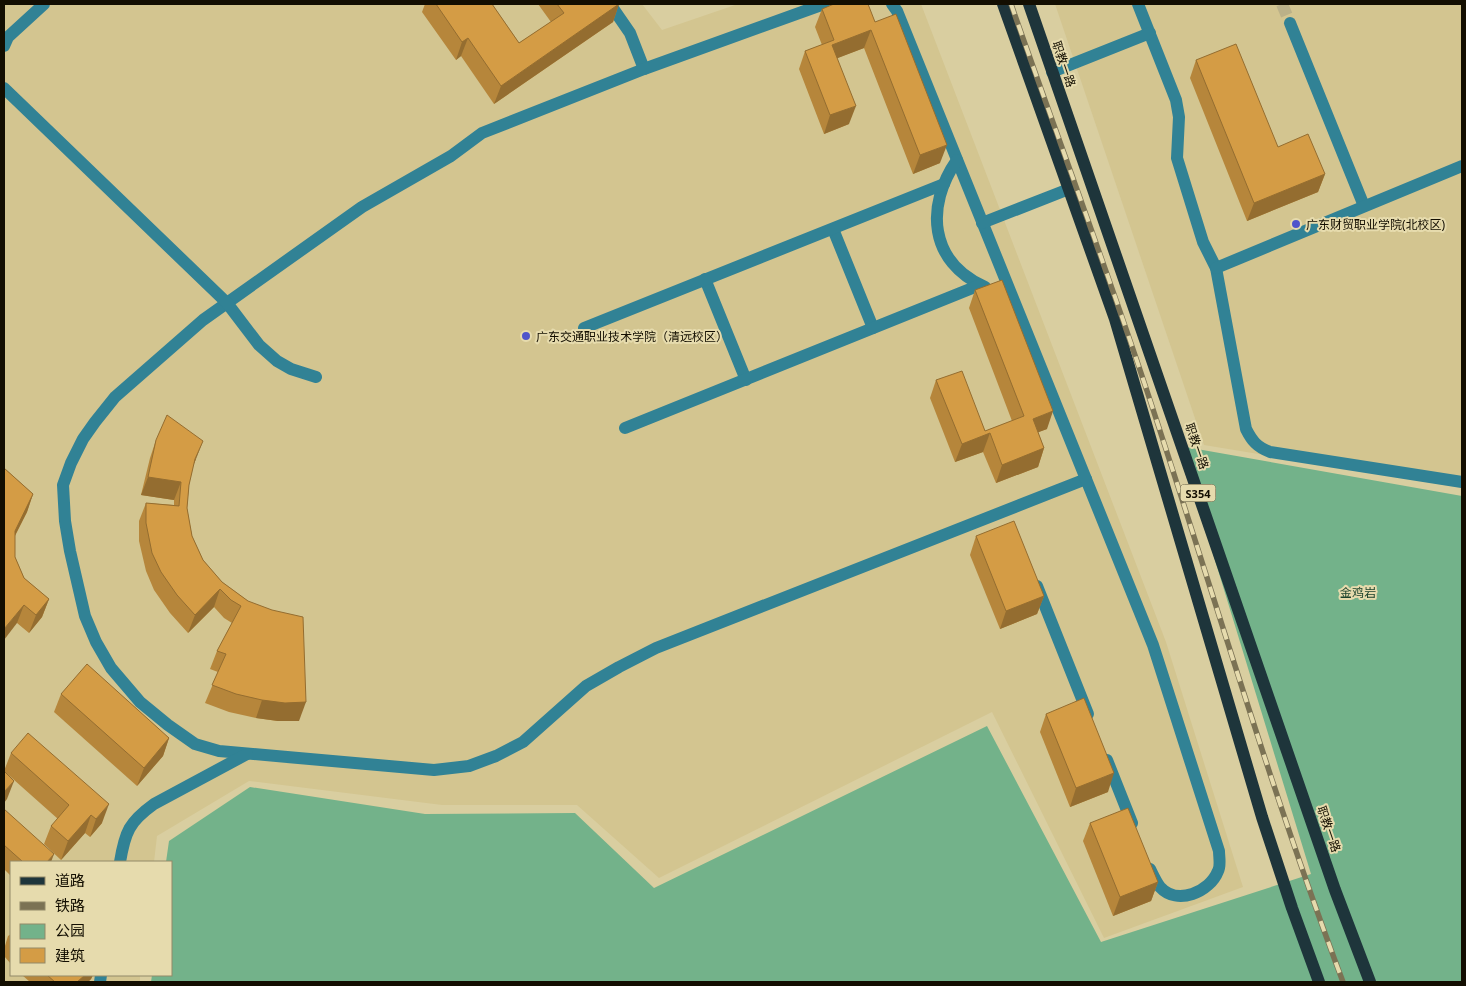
<svg xmlns="http://www.w3.org/2000/svg" width="1466" height="986" font-family="'Noto Sans','Noto Sans SC',sans-serif">
	<style>
		.built { fill: #d3c590 }
		.green { fill: #73b28a }
		.lines { fill: none; stroke-linecap: round; stroke-linejoin: round }
		.minor-tunnel { stroke: #bbb188; stroke-width: 12; stroke-dasharray: 12 6; stroke-linecap: butt }
		.minor { stroke: #318295; stroke-width: 12 }
		.major { stroke: #1e353b; stroke-width: 12 }
		.rail-casing { stroke: #7b7254; stroke-width: 5.5 }
		.rail { stroke: #e6dbad; stroke-width: 4; stroke-dasharray: 11; stroke-linecap: butt }
		.wall { fill: #b6863b }
		.shaded-wall { fill: #946d30 }
		.building { fill: #d49c45; stroke: #946d30 }
		.poi-dot { fill: #4f55cb; stroke: #e6dbad; stroke-width: 2 }
		.labels { text-anchor: middle; dominant-baseline: central; stroke-width: 4; stroke-linejoin: round; paint-order: stroke }
		.shield { fill: #e6dbad; stroke: #524c35; stroke-width: 1 }
		.shield-label { font-size: 11px; font-weight: bold; fill: #130e01 }
		.street-label { font-size: 12px; fill: #130e01; stroke: #e6dbad }
		.poi-label { font-size: 12px; fill: #130e01; stroke: #e6dbad; text-anchor: start }
		.park-label { font-size: 12px; fill: #1b432c; stroke: #e6dbad }
	</style>
	<rect width="100%" height="100%" fill="#d9cea0"/>
	<g class="built">
		<path d="M4 4H642L662 30 738 4H921L1166 642 1243 887 1104 938 992 712 659 878 577 805H442L249 781 157 836 154 862H11V975H140V982H4Z"/>
		<path d="M1055 4H1462V488L1204 445Z"/>
	</g>
	<path class="green" d="M1180 446 1462 496V982H151L152 975H171V862H166L169 841 250 787 425 814 575 813 654 888 987 726 1101 942 1311 874Z"/>
	<g class="lines">
		<path class="minor-tunnel" d="M1282 4 1290 23"/>
		<g class="minor">
			<path d="M610 4 630 33 644 69"/>
			<path d="M824 4 644 69 482 133 451 156 362 207 203 320 115 397 95 422 83 439 71 463 63 485 65 521 70 551 85 616 96 642 111 668 140 702 168 725 195 744 219 751 434 770 469 766 496 756 523 742 586 686 619 667 656 648 1086 479"/>
			<path d="M892 4 897 11 1153 645 1219 851C1219 857 1221 866 1218 871 1210 892 1177 906 1160 887 1156 882 1153 875 1150 869"/>
			<path d="M1138 4 1176 100 1179 117 1177 158 1203 242 1216 268 1246 429C1252 441 1257 447 1270 452L1462 482"/>
			<path d="M1290 23 1364 206"/>
			<path d="M4 46 8 37 44 4"/>
			<path d="M1052 72 1150 33"/>
			<path d="M4 88 227 303 259 345 277 361 291 369 316 377"/>
			<path d="M957 160C925 206 929 262 985 287"/>
			<path d="M982 223 1069 189"/>
			<path d="M833 229 873 328"/>
			<path d="M1216 268 1462 166"/>
			<path d="M705 279 746 380"/>
			<path d="M584 328 944 184"/>
			<path d="M625 428 980 285"/>
			<path d="M1037 586 1088 714"/>
			<path d="M1107 760 1132 823"/>
			<path d="M120 862C125 832 129 822 154 804L247 754"/>
			<path d="M100 982 101 975"/>
		</g>
		<g class="major">
			<path d="M1003 4 1115 319 1262 817 1292 908 1319 982"/>
			<path d="M1029 4 1335 890 1370 982"/>
		</g>
		<g class="rail-casing">
			<path id="rail" d="M1011 4C1056 133 1104 261 1147 391 1212 588 1270 788 1343 982"/>
		</g>
		<use href="#rail" class="rail"/>
	</g>
	<g class="wall">
		<path d="M425 4H492L519 43 551 22 538 4H619L613 22 494 104 461 56 456 60 422 12Z"/>
		<path d="M822 9 875 22 940 163 913 174 864 48 837 58 849 124 824 134 799 69 805 51 822 45 815 27Z"/>
		<path d="M1196 60 1278 147 1325 174 1318 192 1247 221 1190 78Z"/>
		<path d="M975 290 1047 429 1038 432 1044 448 1038 467 996 483 983 452 955 462 930 398 936 380 985 431 1012 421 969 308Z"/>
		<path d="M156 440 196 459 193 466 189 485 187 508 192 536 203 560 222 582 248 601 299 721H278L256 718 229 712 205 703 218 672 210 669 217 651 232 623 224 618 214 607 188 633 170 613 154 590 146 571 139 541V521L146 503 174 505V500L141 495 150 458Z"/>
		<path d="M4 468 33 494 27 512 15 536V557L24 578 49 599 42 617 29 633 17 623Z"/>
		<path d="M976 536 1044 596 1037 614 1000 629 970 555Z"/>
		<path d="M61 694 169 738 163 756 137 786 54 712Z"/>
		<path d="M1046 714 1108 792 1070 807 1040 732Z"/>
		<path d="M11 753 102 823 90 837 85 833 61 860 44 844 51 826 58 819 4 771Z"/>
		<path d="M4 809 51 862H11V876L4 869Z"/>
		<path d="M1090 823 1158 882 1151 901 1113 916 1083 841Z"/>
		<path d="M11 934V964L4 956V949L8 936Z"/>
		<path d="M22 975H93L91 979 88 982H30Z"/>
	</g>
	<g class="shaded-wall">
		<path d="M619 4 613 22 494 104 501 86Z"/>
		<path d="M871 30 864 48 825 63 832 45Z"/>
		<path d="M468 38 461 56 456 60 462 42Z"/>
		<path d="M856 106 849 124 824 134 830 115Z"/>
		<path d="M947 145 940 163 913 174 920 155Z"/>
		<path d="M1325 174 1318 192 1247 221 1254 203Z"/>
		<path d="M1053 411 1047 429 1026 437 1033 419Z"/>
		<path d="M990 433 983 452 955 462 962 444Z"/>
		<path d="M203 441 196 459 188 477 195 459Z"/>
		<path d="M1044 448 1038 467 996 483 1002 465Z"/>
		<path d="M148 477 181 482 174 500 141 495Z"/>
		<path d="M33 494 27 512 8 549 15 531Z"/>
		<path d="M220 589 214 607 188 633 195 615Z"/>
		<path d="M1044 596 1037 614 1000 629 1006 611Z"/>
		<path d="M49 599 42 617 29 633 36 615Z"/>
		<path d="M24 605 17 623 4 640V629Z"/>
		<path d="M262 700 306 702 299 721H278L256 718Z"/>
		<path d="M169 738 163 756 137 786 144 768Z"/>
		<path d="M1114 773 1108 792 1070 807 1076 788Z"/>
		<path d="M14 781 7 799 4 803V792Z"/>
		<path d="M109 804 102 823 90 837 96 819Z"/>
		<path d="M91 815 85 833 61 860 68 841Z"/>
		<path d="M54 854 51 862H47Z"/>
		<path d="M1158 882 1151 901 1113 916 1120 897Z"/>
		<path d="M85 975H93L91 979 88 982H77Z"/>
	</g>
	<g class="building">
		<path d="M436 4H492L519 43 564 13 557 4H619L501 86 468 38 462 42Z"/>
		<path d="M834 4H868L875 22 896 14 947 145 920 155 871 30 832 45 856 106 830 115 805 51 834 40 822 9Z"/>
		<path d="M1236 44 1278 147 1308 134 1325 174 1254 203 1196 60Z"/>
		<path d="M1002 280 1053 411 1033 419 1044 448 1002 465 990 433 962 444 936 380 962 371 985 431 1024 416 975 290Z"/>
		<path d="M167 415 203 441 195 459 189 485 187 508 192 536 203 560 222 582 248 601 272 610 303 617 306 702 285 703 262 700 236 694 212 685 226 654 217 651 241 606 231 600 220 589 195 615 177 595 161 572 152 553 146 523V503L179 506 181 482 148 477 156 440Z"/>
		<path d="M4 468 33 494 15 531V557L24 578 49 599 36 615 24 605 4 629Z"/>
		<path d="M1014 521 1044 596 1006 611 976 536Z"/>
		<path d="M87 664 169 738 144 768 61 694Z"/>
		<path d="M1084 698 1114 773 1076 788 1046 714Z"/>
		<path d="M28 733 109 804 96 819 91 815 68 841 51 826 69 805 11 753Z"/>
		<path d="M4 771 14 781 4 792Z"/>
		<path d="M1128 808 1158 882 1120 897 1090 823Z"/>
		<path d="M4 809 54 854 47 862H23L4 845Z"/>
		<path d="M47 975H85L77 982H55Z"/>
	</g>
	<g class="poi-dot">
		<circle cx="1296" cy="224" r="5"/>
		<circle cx="526" cy="336" r="5"/>
	</g>
	<g class="labels">
		<rect class="shield" x="1180.5" y="484.5" width="35" height="17" rx="4"/>
		<g class="shield-label">
			<text x="1198" y="493">S354</text>
		</g>
		<g class="street-label">
			<text transform="translate(1064 64) rotate(71)">职教一路</text>
			<text transform="translate(1197 446) rotate(71)">职教一路</text>
			<text transform="translate(1329 829) rotate(71)">职教一路</text>
		</g>
		<g class="poi-label">
			<text x="1306" y="224">广东财贸职业学院(北校区)</text>
			<text x="536" y="336">广东交通职业技术学院（清远校区）</text>
		</g>
		<g class="park-label">
			<text x="1358" y="592">金鸡岩</text>
		</g>
	</g>
	<rect width="1466" height="986" fill="none" stroke="#130e01" stroke-width="10"/>
	<rect x="10" y="861" width="162" height="115" fill="#e6dbad" stroke="#928968"/>
	<rect x="20" y="877" width="25" height="8" fill="#1e353b" stroke="#928968"/>
	<text x="55" y="886" font-size="15" fill="#130e01">道路</text>
	<rect x="20" y="902" width="25" height="8" fill="#7b7254" stroke="#928968"/>
	<text x="55" y="911" font-size="15" fill="#130e01">铁路</text>
	<rect x="20" y="924" width="25" height="15" fill="#73b28a" stroke="#928968"/>
	<text x="55" y="936" font-size="15" fill="#130e01">公园</text>
	<rect x="20" y="948" width="25" height="15" fill="#d49c45" stroke="#928968"/>
	<text x="55" y="961" font-size="15" fill="#130e01">建筑</text>
</svg>
